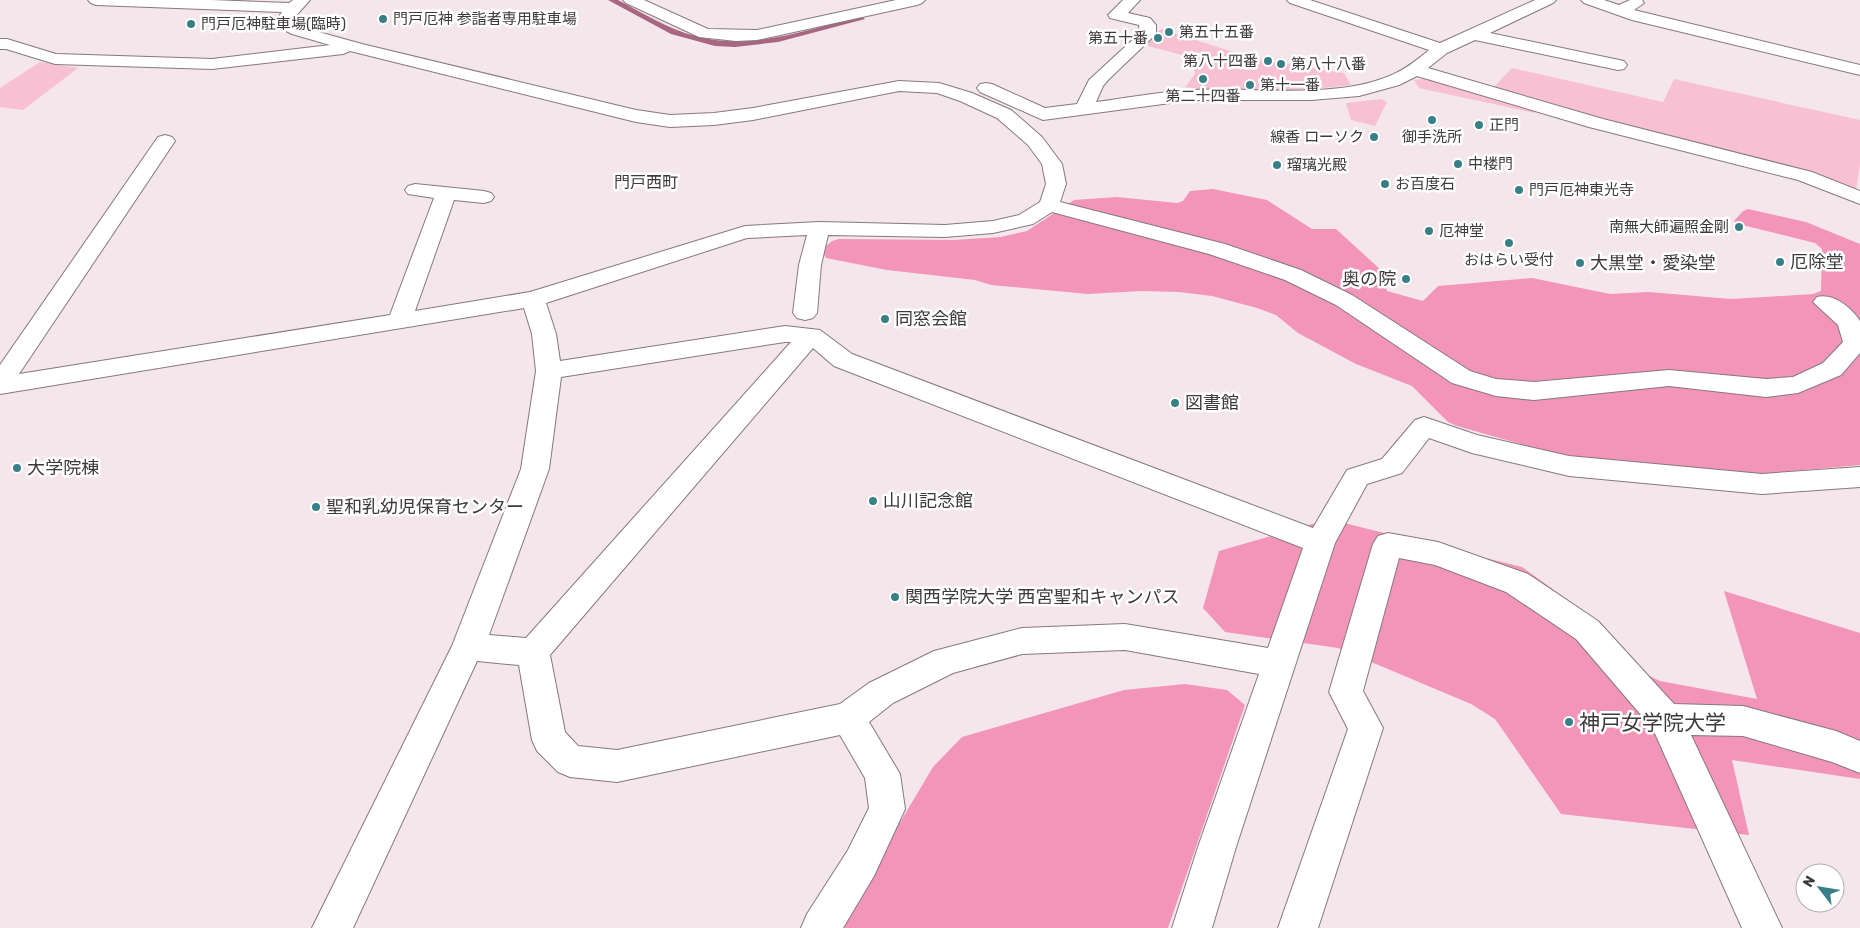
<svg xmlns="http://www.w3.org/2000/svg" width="1860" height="928" font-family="Rubik,'Noto Sans JP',sans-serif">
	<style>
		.green { fill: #f7c0d3 }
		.forest { fill: #f394b9 }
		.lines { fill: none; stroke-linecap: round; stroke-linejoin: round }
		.stream { fill: #a86681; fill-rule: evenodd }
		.minor-casing { stroke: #85797d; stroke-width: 2 }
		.minor { fill: #fff; fill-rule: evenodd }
		.poi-dot { fill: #388088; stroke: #fff; stroke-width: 2 }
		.labels { text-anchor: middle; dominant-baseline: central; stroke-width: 5; stroke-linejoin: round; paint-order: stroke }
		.far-poi-label { font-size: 15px; fill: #3e393b; stroke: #fff; text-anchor: start }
		.far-neighbourhood-label { font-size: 16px; fill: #3e393b; stroke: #fff }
		.poi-label { font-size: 18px; fill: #3e393b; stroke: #fff; text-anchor: start }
		.near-poi-label { font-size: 21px; fill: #3e393b; stroke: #fff; text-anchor: start }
	</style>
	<rect width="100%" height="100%" fill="#f4e6eb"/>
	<g class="green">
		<path d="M1161 29 1252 58 1344 73 1351 85 1313 89H1199L1185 87 1195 74 1193 58 1144 45Z"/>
		<path d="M40 62 78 68 23 110 0 107V88Z"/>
		<path d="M1512 68 1663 102 1674 79 1860 120V164L1856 190 1805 170 1571 111 1493 88Z"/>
		<path d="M1423 79 1431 80 1536 110 1535 113 1419 88 1414 80Z"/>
		<path d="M1381 99 1387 102 1375 126 1351 120 1346 103Z"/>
	</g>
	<g class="forest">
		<path d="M1213 189 1267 200 1312 229H1336L1381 270 1387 291 1423 301 1438 286 1532 278 1610 294 1649 292 1731 299 1813 294 1821 291 1822 249 1815 243 1738 224 1734 221 1743 211 1748 209 1806 222 1860 244V465L1759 474 1570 456 1545 451 1457 426 1448 422 1412 386 1356 364 1298 333 1276 315 1257 308 1212 296 1179 292 1141 291 1088 294 991 285 975 280 887 270 826 258 823 253V249L832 241 839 239 953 240 1001 237 1027 231 1074 200 1117 197 1177 203 1183 201 1190 191Z"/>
		<path d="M1326 520 1344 523 1522 567 1575 605 1637 670 1660 681 1757 699 1724 591 1860 633V779L1732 760 1749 835 1561 814 1495 719 1471 704 1338 648 1225 632 1203 608 1219 551Z"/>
		<path d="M1185 684 1227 690 1245 705 1168 928H837L933 767 962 737 1124 690Z"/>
	</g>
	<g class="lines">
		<path class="stream" d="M608 0H618C643 13 668 29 695 36 749 51 808 30 861 16L865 19 778 42 735 47 715 46 671 34Z"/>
		<g class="minor-casing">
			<g id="minor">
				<path d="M88 0H211L289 3 293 0H310L294 18 295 23 304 28 362 44 636 110 670 115 714 113 753 108 899 81 939 83 972 93 1011 110 1042 137 1062 164 1066 184 1060 202 1225 244 1301 270 1352 295 1470 371 1496 379 1534 382 1669 370 1766 379 1793 377 1823 363 1843 342 1838 325 1813 302 1817 297C1833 293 1851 307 1860 321V353L1841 375 1798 393 1766 397 1669 386 1534 400 1496 396 1452 383 1336 305 1285 280 1209 254 1052 212 1033 224 993 233 945 237 828 235 821 265 817 313 813 318 805 320 797 318 793 313 799 265 807 235 747 238 546 303 556 334 560 361 785 326 820 330 852 354 1313 528 1347 470 1382 459 1415 420 1424 417 1477 435 1569 456 1762 474 1860 467V487L1762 494 1569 476 1472 453 1429 438 1402 473 1367 484 1335 543 1236 847 1212 928H1172L1198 847 1259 674 1125 650 1022 654 953 673 893 703 869 722 900 774 905 809 874 876 843 928H801L807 914 848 850 869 808 865 778 840 735 617 782 570 777 558 772 537 751 532 740 519 665 477 661 353 928H312L452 646 521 469 536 371 532 334 524 308 0 394V365L158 137 165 135 172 137 175 141 19 374 390 315 434 198 408 194 405 190 408 186 415 184 484 191 491 193 494 197 491 201 484 203 454 200 415 311 530 292 745 226 819 222 945 225 993 221 1019 215 1040 202 1046 184 1042 164 1028 145 997 118 960 101 937 93 899 91 753 120 714 125 670 127 636 122 350 51 343 54 212 69 55 64 6 49H0V39H7L56 54 212 59 330 45 292 34 282 29 278 18 282 12 96 5 91 3ZM785 342H791L526 638 489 635 549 469 561 377ZM813 348 834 366 1303 548 1268 648 1125 624 1022 628 934 651 869 683 840 704 617 750 578 746 565 732 550 655Z"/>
				<path d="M623 0H644L708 29 757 30 896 0H925L922 3 917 5 757 40 736 41 699 37 626 3Z"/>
				<path d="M1123 0H1140L1128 13 1150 18 1156 25V34L1108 80 1103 86 1096 102C1128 98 1162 91 1194 90 1254 87 1332 99 1387 77 1403 71 1416 61 1429 50L1290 3 1287 0H1310L1440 43 1535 0H1556L1553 3 1490 33 1624 61 1627 65 1624 69 1618 70 1475 40 1447 53 1428 68 1603 119 1812 172 1860 191V204L1798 180 1589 127 1417 76 1399 85 1359 96 1311 100H1193L1043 120 980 92 977 88 980 84 986 83 992 84 1045 108 1077 104 1089 80 1140 33 1139 25 1110 18 1108 15Z"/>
				<path d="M1581 0H1604L1619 5 1630 0H1642L1644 3 1634 10 1860 65V75L1632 20 1584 3Z"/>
				<path d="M1388 533 1438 542 1528 574 1598 621 1674 704 1743 706 1836 731 1860 741V773L1832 762 1743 736 1691 735 1782 928H1742L1653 729 1576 639 1506 592 1435 565 1399 558 1363 691 1383 728 1318 928H1278L1348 729 1329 692 1373 544 1378 536Z"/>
			</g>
		</g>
		<use href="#minor" class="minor"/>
	</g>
	<g class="poi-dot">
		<circle cx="383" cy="19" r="5"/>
		<circle cx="191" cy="24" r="5"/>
		<circle cx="1169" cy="32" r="5"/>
		<circle cx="1158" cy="38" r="5"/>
		<circle cx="1268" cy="61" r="5"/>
		<circle cx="1281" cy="64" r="5"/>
		<circle cx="1203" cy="79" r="5"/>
		<circle cx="1250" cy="85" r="5"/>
		<circle cx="1432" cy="120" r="5"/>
		<circle cx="1479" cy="125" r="5"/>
		<circle cx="1374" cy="137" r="5"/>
		<circle cx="1458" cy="164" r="5"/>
		<circle cx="1277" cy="165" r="5"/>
		<circle cx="1385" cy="184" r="5"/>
		<circle cx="1519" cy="190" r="5"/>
		<circle cx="1739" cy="227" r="5"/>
		<circle cx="1429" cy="231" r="5"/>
		<circle cx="1509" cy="243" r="5"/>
		<circle cx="1780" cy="262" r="5"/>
		<circle cx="1580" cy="263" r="5"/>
		<circle cx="1406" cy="279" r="5"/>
		<circle cx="885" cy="319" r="5"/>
		<circle cx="1175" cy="403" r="5"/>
		<circle cx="17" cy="468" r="5"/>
		<circle cx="873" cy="501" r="5"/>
		<circle cx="316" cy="507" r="5"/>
		<circle cx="895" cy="597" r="5"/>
		<circle cx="1569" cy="722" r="5"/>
	</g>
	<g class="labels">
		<g class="far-poi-label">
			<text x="393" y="19">門戸厄神 参詣者専用駐車場</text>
			<text x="201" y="24">門戸厄神駐車場(臨時)</text>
			<text x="1179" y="32">第五十五番</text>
			<text x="1148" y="38" text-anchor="end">第五十番</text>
			<text x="1258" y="61" text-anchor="end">第八十四番</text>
			<text x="1291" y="64">第八十八番</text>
			<text x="1260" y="85">第十一番</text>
			<text x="1203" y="96" text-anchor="middle">第二十四番</text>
			<text x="1489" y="125">正門</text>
			<text x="1364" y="137" text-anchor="end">線香 ローソク</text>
			<text x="1432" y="137" text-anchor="middle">御手洗所</text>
			<text x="1468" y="164">中楼門</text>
			<text x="1287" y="165">瑠璃光殿</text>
			<text x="1395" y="184">お百度石</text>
			<text x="1529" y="190">門戸厄神東光寺</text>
			<text x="1729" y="227" text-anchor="end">南無大師遍照金剛</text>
			<text x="1439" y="231">厄神堂</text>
			<text x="1509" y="260" text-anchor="middle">おはらい受付</text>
		</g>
		<g class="far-neighbourhood-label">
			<text x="646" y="182">門戸西町</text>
		</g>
		<g class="poi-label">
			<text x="1790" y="262">厄除堂</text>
			<text x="1590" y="263">大黒堂・愛染堂</text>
			<text x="1396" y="279" text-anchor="end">奥の院</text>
			<text x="895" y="319">同窓会館</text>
			<text x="1185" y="403">図書館</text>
			<text x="27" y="468">大学院棟</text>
			<text x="883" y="501">山川記念館</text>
			<text x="326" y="507">聖和乳幼児保育センター</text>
			<text x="905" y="597">関西学院大学 西宮聖和キャンパス</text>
		</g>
		<g class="near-poi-label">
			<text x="1579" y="722">神戸女学院大学</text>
		</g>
	</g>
	<g transform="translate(1820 888) rotate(301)"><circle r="24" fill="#ffffff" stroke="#b2b0b1"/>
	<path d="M0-4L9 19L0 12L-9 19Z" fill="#388088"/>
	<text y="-8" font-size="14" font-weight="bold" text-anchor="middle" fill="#3e393b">N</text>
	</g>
</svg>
